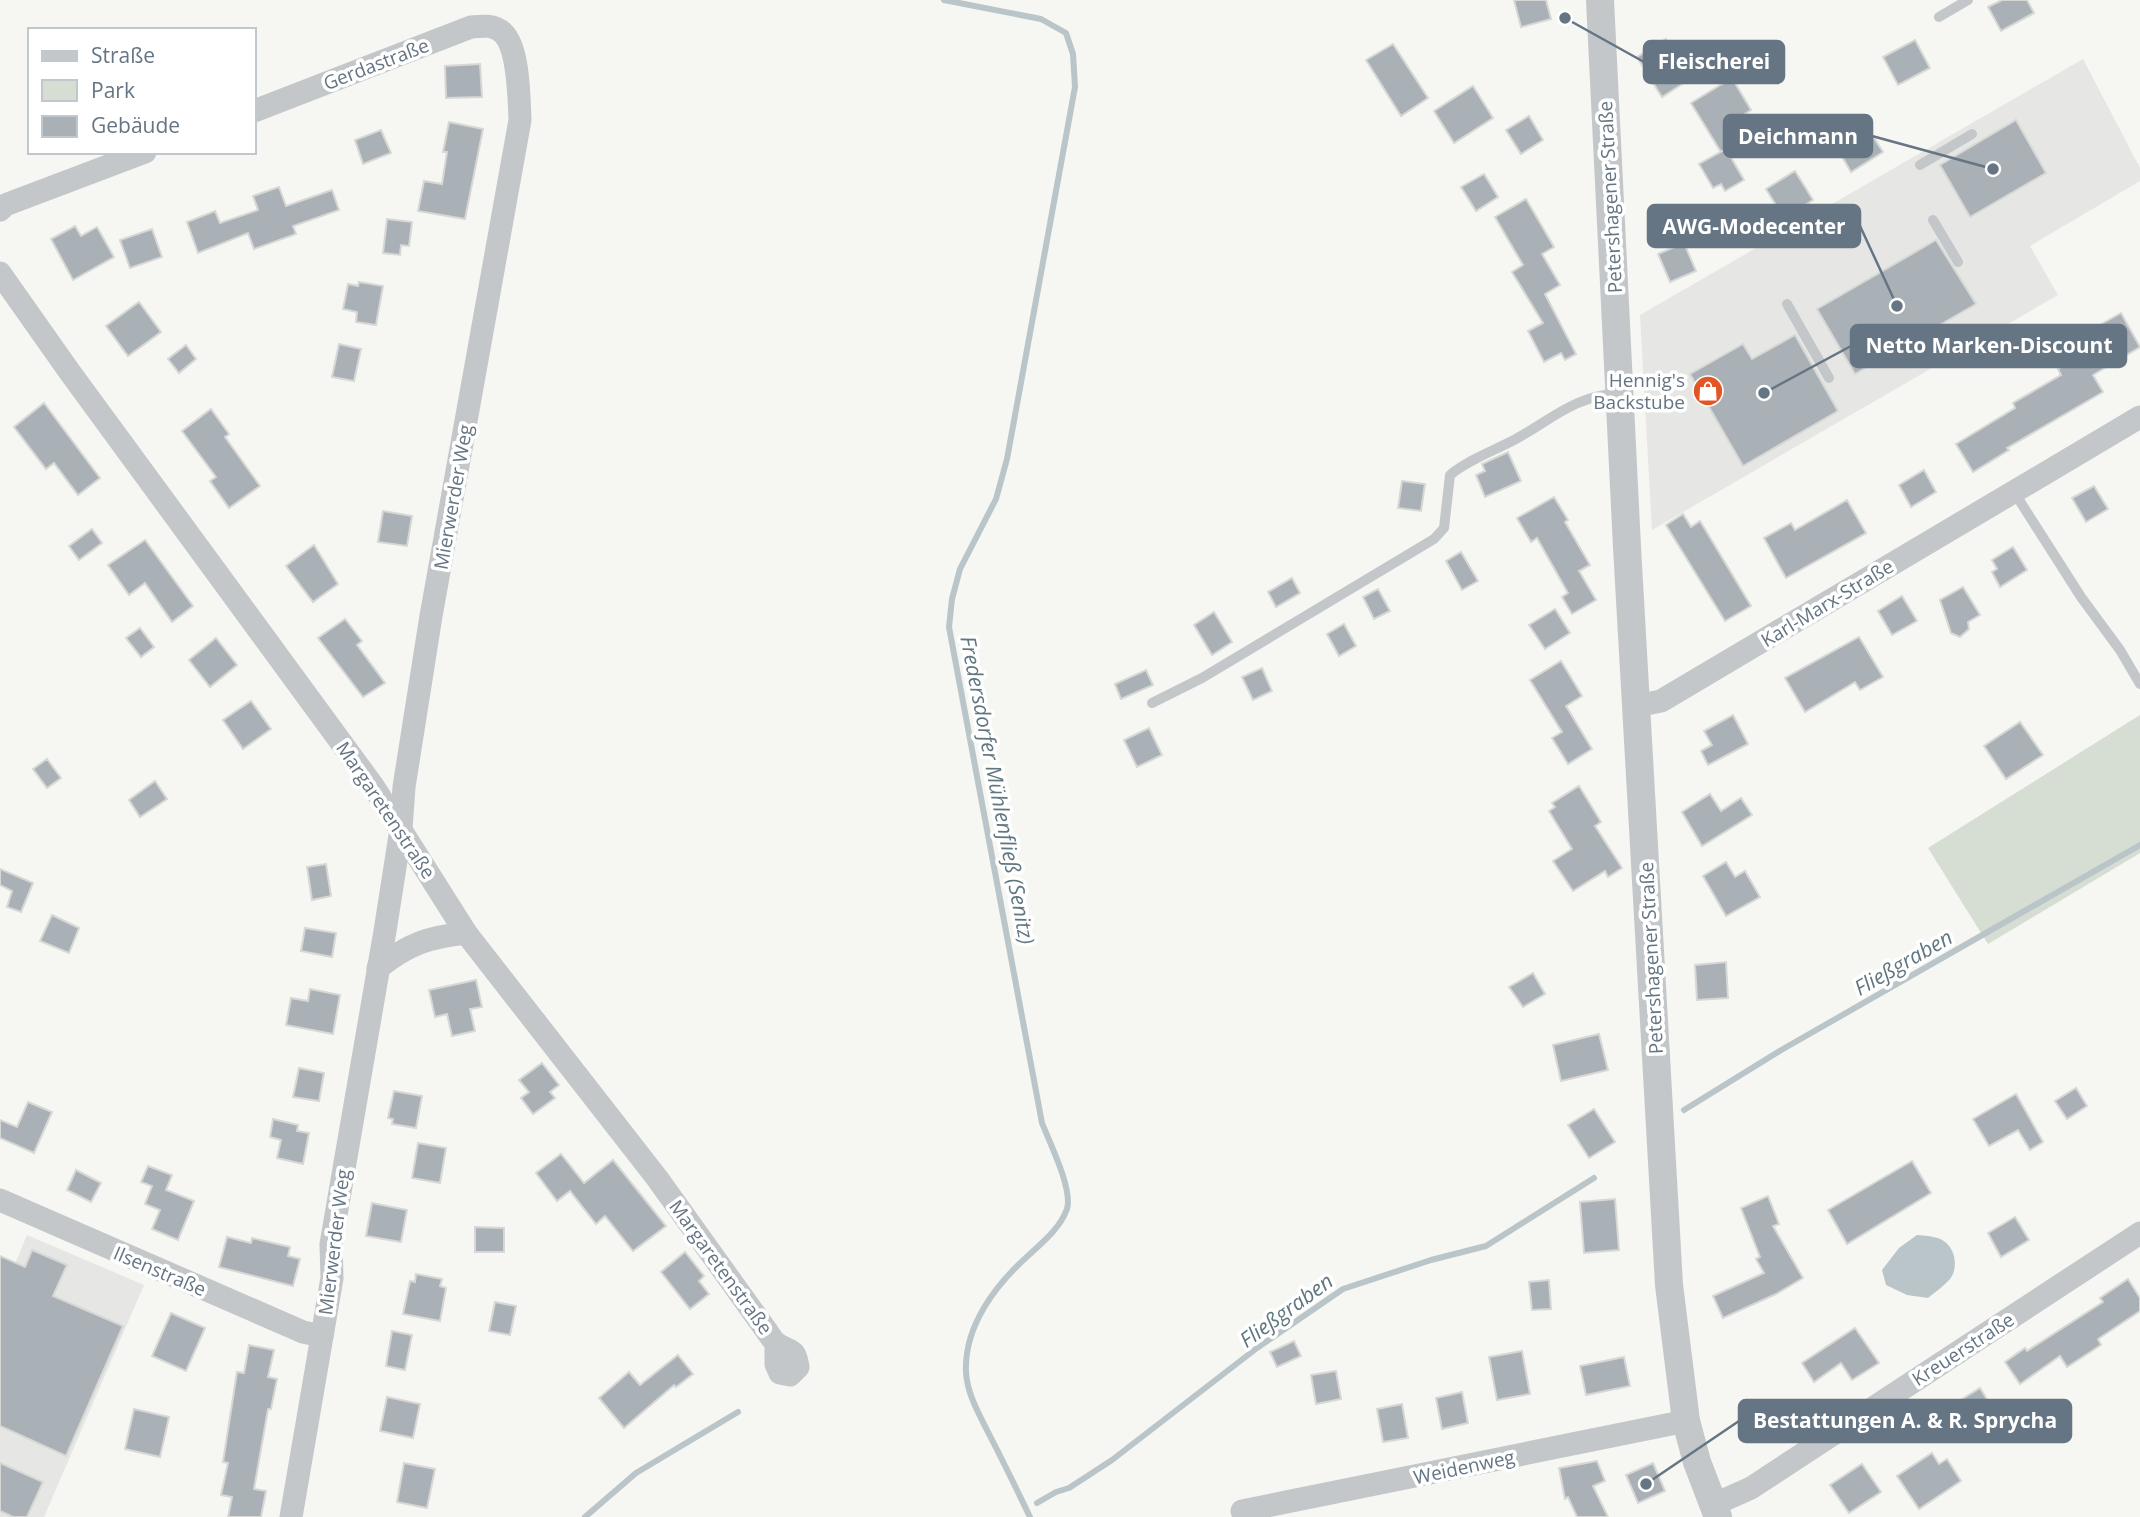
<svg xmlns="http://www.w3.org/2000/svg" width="2140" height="1517" font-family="'Open Sans',sans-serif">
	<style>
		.built { fill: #e6e7e5 }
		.green { fill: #d6ddd3 }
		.water { fill: #bac5c9 }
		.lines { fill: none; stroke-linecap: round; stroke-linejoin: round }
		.stream { stroke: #bac5c9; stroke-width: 6 }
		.building { fill: #a9b1b7; stroke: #d7d7d5; stroke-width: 2 }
		.service { stroke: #c3c7ca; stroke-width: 10 }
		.minor { stroke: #c3c7ca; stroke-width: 23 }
		.tertiary { stroke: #c3c7ca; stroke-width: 28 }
		.labels { text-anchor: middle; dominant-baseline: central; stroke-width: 7; stroke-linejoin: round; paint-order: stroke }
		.street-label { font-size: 19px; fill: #657583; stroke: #fff }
		.poi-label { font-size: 19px; fill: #657583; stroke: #fff; text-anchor: end }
		.water-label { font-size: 21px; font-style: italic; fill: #607780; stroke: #fff }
		.leader { fill: none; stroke: #657583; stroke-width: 2.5 }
		.callout-dot { fill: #657583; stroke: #fff; stroke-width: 2.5 }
		.callout { fill: #657583; stroke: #657583; stroke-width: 2.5 }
		.callout-label { font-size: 21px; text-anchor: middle; font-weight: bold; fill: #fff }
	</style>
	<rect width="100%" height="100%" fill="#f6f6f2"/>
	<g class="built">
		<path d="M2083 59 2140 168V181L2030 246 2058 295 1652 530 1640 315Z"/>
		<path d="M27 1235 144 1285 44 1517H0V1300Z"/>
	</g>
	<path class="green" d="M2140 715V853L1988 944 1928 848Z"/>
	<path class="water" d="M1917 1235C1927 1236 1938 1236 1945 1242 1956 1250 1958 1269 1950 1279 1944 1286 1935 1292 1928 1298L1907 1295 1886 1285 1882 1270 1899 1248Z"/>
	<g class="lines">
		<g class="stream">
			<path d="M944 0 1041 19 1066 33 1073 54 1075 87 1007 459 996 499 960 569 952 599 949 627 1042 1123C1050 1143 1073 1190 1067 1209 1060 1228 1044 1241 1030 1254 997 1283 964 1325 966 1372 967 1394 980 1416 990 1436 1004 1463 1017 1490 1030 1517"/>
			<path d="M1684 1110 1783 1049 2140 845"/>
			<path d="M1037 1503 1056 1492 1069 1488 1112 1460 1257 1348 1343 1289 1431 1260 1486 1246 1594 1178"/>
			<path d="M585 1517 636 1473 738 1412"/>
		</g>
	</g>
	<g class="building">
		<path d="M1514 0H1546L1551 19 1521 27Z"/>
		<path d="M2002 0H2027L2034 13 2001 31 1988 7Z"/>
		<path d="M1666 39 1690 79 1662 97 1637 57Z"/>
		<path d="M1915 40 1930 68 1898 85 1883 57Z"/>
		<path d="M1393 44 1428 98 1401 116 1366 60Z"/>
		<path d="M480 64 482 97 446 98 445 66Z"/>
		<path d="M1732 78 1751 110 1738 118 1747 136 1721 152 1691 103Z"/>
		<path d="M1473 86 1493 118 1454 143 1434 111Z"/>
		<path d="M1529 116 1543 140 1521 154 1506 130Z"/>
		<path d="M2016 120 2046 173 1970 217 1940 165Z"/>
		<path d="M449 122 483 129 465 219 418 211 424 181 442 184 447 152H443Z"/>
		<path d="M1867 127 1883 152 1851 172 1836 146Z"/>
		<path d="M381 130 391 153 363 164 355 140Z"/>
		<path d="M1726 149 1744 180 1725 191 1721 184 1713 188 1699 164Z"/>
		<path d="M1795 171 1813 200 1784 218 1766 189Z"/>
		<path d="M1484 174 1498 197 1476 211 1461 187Z"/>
		<path d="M279 187 286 206 332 190 339 210 293 226 296 234 254 249 248 233 198 253 187 222 215 211 220 223 258 210 253 196Z"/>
		<path d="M1526 199 1554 247 1542 254 1560 285 1545 294 1576 354 1565 360 1561 353 1544 362 1528 331 1543 323 1512 272 1523 265 1495 217Z"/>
		<path d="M387 219 412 222 409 246 401 245 400 255 383 253Z"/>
		<path d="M75 226 81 236 97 227 114 257 73 280 51 239Z"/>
		<path d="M152 229 162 257 130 268 120 240Z"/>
		<path d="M1936 240 1976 304 1855 374 1817 309Z"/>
		<path d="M1684 243 1696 271 1670 282 1658 254Z"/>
		<path d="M359 282 383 286 376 325 356 322 357 312 343 309 348 284 358 286Z"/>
		<path d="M139 302 161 332 128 356 106 326Z"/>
		<path d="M2121 313 2140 347 2093 375 2103 392 2007 448 2009 450 1973 472 1956 444 2015 408 2013 403 2061 375 2058 369 2105 342 2096 327Z"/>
		<path d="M1795 335 1838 411 1743 466 1690 374 1743 344 1752 359Z"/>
		<path d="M339 344 361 349 354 381 332 377Z"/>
		<path d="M186 345 196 359 179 373 168 359Z"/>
		<path d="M44 403 100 478 78 495 54 463 46 469 14 427Z"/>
		<path d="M211 409 229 434 225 437 260 486 229 508 210 481 216 477 182 431Z"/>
		<path d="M1508 452 1521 481 1485 497 1476 475 1485 471 1482 464Z"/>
		<path d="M1924 470 1936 492 1911 507 1899 485Z"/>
		<path d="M1402 481 1425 484 1421 511 1398 508Z"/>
		<path d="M2094 486 2108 509 2086 522 2072 498Z"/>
		<path d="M1554 497 1568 520 1565 522 1590 565 1579 571 1596 600 1572 614 1562 597 1568 593 1537 538 1531 542 1517 518Z"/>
		<path d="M1847 500 1866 533 1786 578 1764 538 1791 523 1795 530Z"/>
		<path d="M383 511 412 516 407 546 378 542Z"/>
		<path d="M1683 514 1691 527 1700 521 1751 606 1725 621 1666 525Z"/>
		<path d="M92 529 102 543 79 560 69 546Z"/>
		<path d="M145 540 193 606 172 622 145 583 129 595 108 565Z"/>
		<path d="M314 545 338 584 313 602 286 566Z"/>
		<path d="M2013 547 2027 570 2000 587 1992 572 1997 569 1992 560Z"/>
		<path d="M1461 552 1478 581 1462 590 1446 561Z"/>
		<path d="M1292 578 1300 593 1276 607 1268 592Z"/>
		<path d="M1963 587 1980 615 1968 622 1969 629 1960 637 1951 633 1940 600Z"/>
		<path d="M1378 589 1390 611 1374 619 1363 597Z"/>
		<path d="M1902 596 1917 621 1892 635 1878 611Z"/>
		<path d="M1555 609 1570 633 1545 649 1529 625Z"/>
		<path d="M1214 612 1232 642 1212 655 1194 625Z"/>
		<path d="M345 619 362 641 357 645 385 683 363 697 318 638Z"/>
		<path d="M1344 624 1356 646 1339 656 1327 634Z"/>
		<path d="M140 628 154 647 141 657 126 638Z"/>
		<path d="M1859 637 1883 677 1860 690 1855 682 1805 712 1785 678Z"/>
		<path d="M216 638 237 665 210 687 189 660Z"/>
		<path d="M1561 661 1582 696 1566 706 1592 749 1568 764 1552 738 1562 732 1530 680Z"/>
		<path d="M1262 668 1272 691 1253 700 1242 677Z"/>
		<path d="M1146 670 1153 685 1121 699 1115 684Z"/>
		<path d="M251 701 271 729 243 749 223 720Z"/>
		<path d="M1733 715 1748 744 1708 765 1701 751 1712 745 1704 731Z"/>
		<path d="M2020 722 2043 755 2006 779 1984 746Z"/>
		<path d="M1149 728 1162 755 1137 767 1124 740Z"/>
		<path d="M47 759 61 778 47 788 33 769Z"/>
		<path d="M155 781 167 799 140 817 129 800Z"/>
		<path d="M1579 786 1601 822 1595 826 1622 868 1608 877 1605 871 1573 891 1553 861 1572 849 1549 811 1555 807 1552 803Z"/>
		<path d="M1710 794 1721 811 1741 798 1752 815 1702 846 1682 812Z"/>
		<path d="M1726 862 1735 877 1745 871 1760 897 1726 916 1703 876Z"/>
		<path d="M326 864 331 896 312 900 307 867Z"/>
		<path d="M0 869 33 883 21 912 7 907 12 891 0 885Z"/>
		<path d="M52 915 79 928 69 953 40 941Z"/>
		<path d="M305 928 336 933 332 957 301 951Z"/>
		<path d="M1726 962 1728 998 1697 1000 1695 965Z"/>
		<path d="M1533 973 1545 994 1523 1007 1509 987Z"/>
		<path d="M476 980 482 1007 470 1009 475 1031 452 1036 447 1014 435 1017 429 990Z"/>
		<path d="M310 989 340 995 333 1034 286 1025 291 998 308 1001Z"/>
		<path d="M1599 1034 1608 1070 1561 1081 1553 1045Z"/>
		<path d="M542 1063 559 1085 550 1092 555 1098 533 1114 521 1098 529 1092 519 1080Z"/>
		<path d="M299 1068 324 1073 319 1101 293 1097Z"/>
		<path d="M2076 1088 2087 1106 2067 1119 2055 1101Z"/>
		<path d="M394 1091 422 1096 416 1128 392 1124 393 1119 388 1118Z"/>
		<path d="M2016 1094 2043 1142 2030 1150 2018 1130 1989 1146 1973 1119Z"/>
		<path d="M28 1102 52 1112 34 1153 0 1138V1120L17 1127Z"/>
		<path d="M1594 1109 1615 1142 1589 1158 1568 1125Z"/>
		<path d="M273 1119 298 1125 297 1131 309 1133 303 1164 277 1158 281 1140 270 1137Z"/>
		<path d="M418 1143 446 1148 440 1183 412 1178Z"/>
		<path d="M561 1154 584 1183 613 1160 666 1226 633 1251 605 1216 596 1224 570 1191 557 1201 536 1173Z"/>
		<path d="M1912 1161 1931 1193 1847 1244 1828 1210Z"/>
		<path d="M148 1166 172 1175 166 1190 194 1201 178 1240 152 1229 160 1210 145 1204 152 1186 141 1182Z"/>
		<path d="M76 1170 101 1183 91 1202 67 1190Z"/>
		<path d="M1768 1196 1779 1224 1773 1226 1803 1278 1776 1294 1723 1318 1713 1296 1764 1273 1756 1259 1760 1257 1741 1208Z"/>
		<path d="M1615 1199 1619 1250 1584 1253 1580 1202Z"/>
		<path d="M372 1203 407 1210 401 1242 366 1236Z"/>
		<path d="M2015 1217 2029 1240 2001 1257 1988 1233Z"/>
		<path d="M475 1227 504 1228V1252H475Z"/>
		<path d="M227 1237 251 1243 252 1238 290 1247 288 1256 300 1259 293 1286 219 1267Z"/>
		<path d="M32 1250 67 1265 53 1296 123 1326 66 1456 0 1426V1256L25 1267Z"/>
		<path d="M685 1252 704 1276 699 1281 709 1294 690 1309 661 1272Z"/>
		<path d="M416 1274 442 1279 440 1286 446 1288 440 1321 403 1314 410 1281 415 1282Z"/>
		<path d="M2128 1279 2140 1298V1311L2098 1339 2101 1345 2067 1367 2060 1356 2020 1384 2005 1362 2025 1348 2027 1351 2103 1302 2100 1298Z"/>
		<path d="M1549 1280 1551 1309 1532 1310 1529 1282Z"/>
		<path d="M495 1302 516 1306 510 1335 489 1331Z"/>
		<path d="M171 1313 205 1328 186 1371 152 1356Z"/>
		<path d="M1855 1328 1879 1363 1852 1380 1841 1363 1814 1382 1802 1363Z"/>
		<path d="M392 1331 412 1335 405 1370 386 1366Z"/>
		<path d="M1294 1341 1301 1356 1277 1367 1270 1352Z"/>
		<path d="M249 1345 274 1350 268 1377 277 1379 271 1409H268L254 1489 266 1491 261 1517H228L232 1497 221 1495 228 1463 223 1462 237 1372 244 1373Z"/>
		<path d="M1522 1351 1530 1394 1497 1400 1489 1357Z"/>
		<path d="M678 1355 693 1374 676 1387 674 1385 624 1428 599 1398 629 1372 640 1385Z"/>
		<path d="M1624 1357 1630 1386 1586 1395 1580 1366Z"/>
		<path d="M1336 1371 1341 1399 1316 1404 1311 1375Z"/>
		<path d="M1980 1388 1994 1411 1969 1425 1956 1403Z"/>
		<path d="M1462 1392 1468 1423 1442 1429 1436 1398Z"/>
		<path d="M387 1397 420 1404 413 1438 380 1431Z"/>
		<path d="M1402 1404 1408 1438 1383 1442 1377 1409Z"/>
		<path d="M134 1409 169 1417 160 1457 125 1449Z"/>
		<path d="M1932 1453 1939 1464 1947 1459 1961 1481 1919 1509 1897 1476Z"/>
		<path d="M1597 1461 1605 1481 1593 1486 1608 1517H1577L1568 1497 1565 1499 1559 1468Z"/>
		<path d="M0 1463 43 1482 27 1517H13L0 1511Z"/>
		<path d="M404 1463 435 1469 427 1508 397 1502Z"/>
		<path d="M1653 1463 1665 1491 1638 1503 1626 1475Z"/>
		<path d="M1862 1464 1881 1492 1849 1513 1830 1485Z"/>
	</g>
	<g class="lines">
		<g class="service">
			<path d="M1939 17 1968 0"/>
			<path d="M1920 165 1972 134"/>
			<path d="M1933 220 1958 262"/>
			<path d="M1787 304 1829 378"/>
			<path d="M2014 492 2081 597 2120 650 2140 684"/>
			<path d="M1152 703 1202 678 1434 539 1444 528 1450 475C1468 460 1491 452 1512 441 1552 420 1571 397 1619 393"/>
		</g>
		<g class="minor">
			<path d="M254 111 471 27C482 26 494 24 503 33 519 48 519 98 520 120L431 616 404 787 401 829 385 931 331 1244 332 1278 291 1517"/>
			<path d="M0 210 5 205 145 152"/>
			<path d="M0 273 69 371 373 786 466 933 657 1178 766 1330C769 1334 773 1341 777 1344 791 1353 795 1347 798 1367L790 1375 780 1373 776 1364V1344"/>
			<path d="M1636 706 1661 701 2140 417"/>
			<path d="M378 968C408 944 429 937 466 933"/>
			<path d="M0 1200 303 1332 322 1336"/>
			<path d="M1713 1505 1751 1488 2140 1233"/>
			<path d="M1242 1511 1686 1421"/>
		</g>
		<path class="tertiary" d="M1600 0 1627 547 1669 1285 1686 1421 1697 1462 1718 1517"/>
	</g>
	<defs>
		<g id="shop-disc" transform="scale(1.575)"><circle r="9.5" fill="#e25626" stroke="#fff"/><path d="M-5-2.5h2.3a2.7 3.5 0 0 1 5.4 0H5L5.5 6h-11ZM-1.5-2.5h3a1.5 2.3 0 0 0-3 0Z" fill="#fff"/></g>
	</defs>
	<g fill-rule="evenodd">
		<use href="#shop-disc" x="1708" y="391"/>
	</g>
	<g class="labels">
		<g class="street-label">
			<text transform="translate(376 64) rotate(-21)">Gerdastraße</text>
			<text transform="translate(1610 197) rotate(-93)">Petershagener Straße</text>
			<text transform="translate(453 497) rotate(-80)">Mierwerder Weg</text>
			<text transform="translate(1827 603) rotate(-31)">Karl-Marx-Straße</text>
			<text transform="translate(386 810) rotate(56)">Margaretenstraße</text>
			<text transform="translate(1651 958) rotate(-93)">Petershagener Straße</text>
			<text transform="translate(334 1242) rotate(-83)">Mierwerder Weg</text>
			<text transform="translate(721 1267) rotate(54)">Margaretenstraße</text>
			<text transform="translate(160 1271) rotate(23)">Ilsenstraße</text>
			<text transform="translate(1963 1349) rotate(-33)">Kreuerstraße</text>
			<text transform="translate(1464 1467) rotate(-12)">Weidenweg</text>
		</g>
		<g class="poi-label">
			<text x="1685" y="380">Hennig's<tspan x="1685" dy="22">Backstube</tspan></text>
		</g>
		<g class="water-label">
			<text transform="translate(998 790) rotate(79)">Fredersdorfer Mühlenfließ (Senitz)</text>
			<text transform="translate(1903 962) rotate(-30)">Fließgraben</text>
			<text transform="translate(1286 1310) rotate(-36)">Fließgraben</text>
		</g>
	</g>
	<path class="leader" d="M1565 18L1644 62M1993 169L1872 136M1897 306L1860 226M1764 393L1851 346M1646 1484L1739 1421"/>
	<g class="callout-dot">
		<circle cx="1565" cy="18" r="7"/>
		<circle cx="1993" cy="169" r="7"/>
		<circle cx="1897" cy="306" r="7"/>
		<circle cx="1764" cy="393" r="7"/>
		<circle cx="1646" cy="1484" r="7"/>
	</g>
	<g class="callout">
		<rect x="1644" y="41" width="140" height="42" rx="7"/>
		<rect x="1724" y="115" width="148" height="42" rx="7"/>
		<rect x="1648" y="205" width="212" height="42" rx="7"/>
		<rect x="1851" y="325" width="275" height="42" rx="7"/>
		<rect x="1739" y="1400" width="332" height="42" rx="7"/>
	</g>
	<g class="callout-label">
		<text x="1714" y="69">Fleischerei</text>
		<text x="1798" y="144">Deichmann</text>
		<text x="1754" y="234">AWG-Modecenter</text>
		<text x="1989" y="353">Netto Marken-Discount</text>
		<text x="1905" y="1428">Bestattungen A. &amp; R. Sprycha</text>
	</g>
	<rect x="28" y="28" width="228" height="126" fill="#ffffff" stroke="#c1c8cd" stroke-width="2"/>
	<rect x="42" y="51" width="35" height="10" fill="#c3c7ca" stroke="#c1c8cd" stroke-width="2"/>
	<text x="91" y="63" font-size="21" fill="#657583">Straße</text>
	<rect x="42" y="80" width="35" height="21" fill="#d6ddd3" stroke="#c1c8cd" stroke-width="2"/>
	<text x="91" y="98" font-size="21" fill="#657583">Park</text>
	<rect x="42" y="116" width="35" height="21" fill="#a9b1b7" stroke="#c1c8cd" stroke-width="2"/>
	<text x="91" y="133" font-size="21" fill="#657583">Gebäude</text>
</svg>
